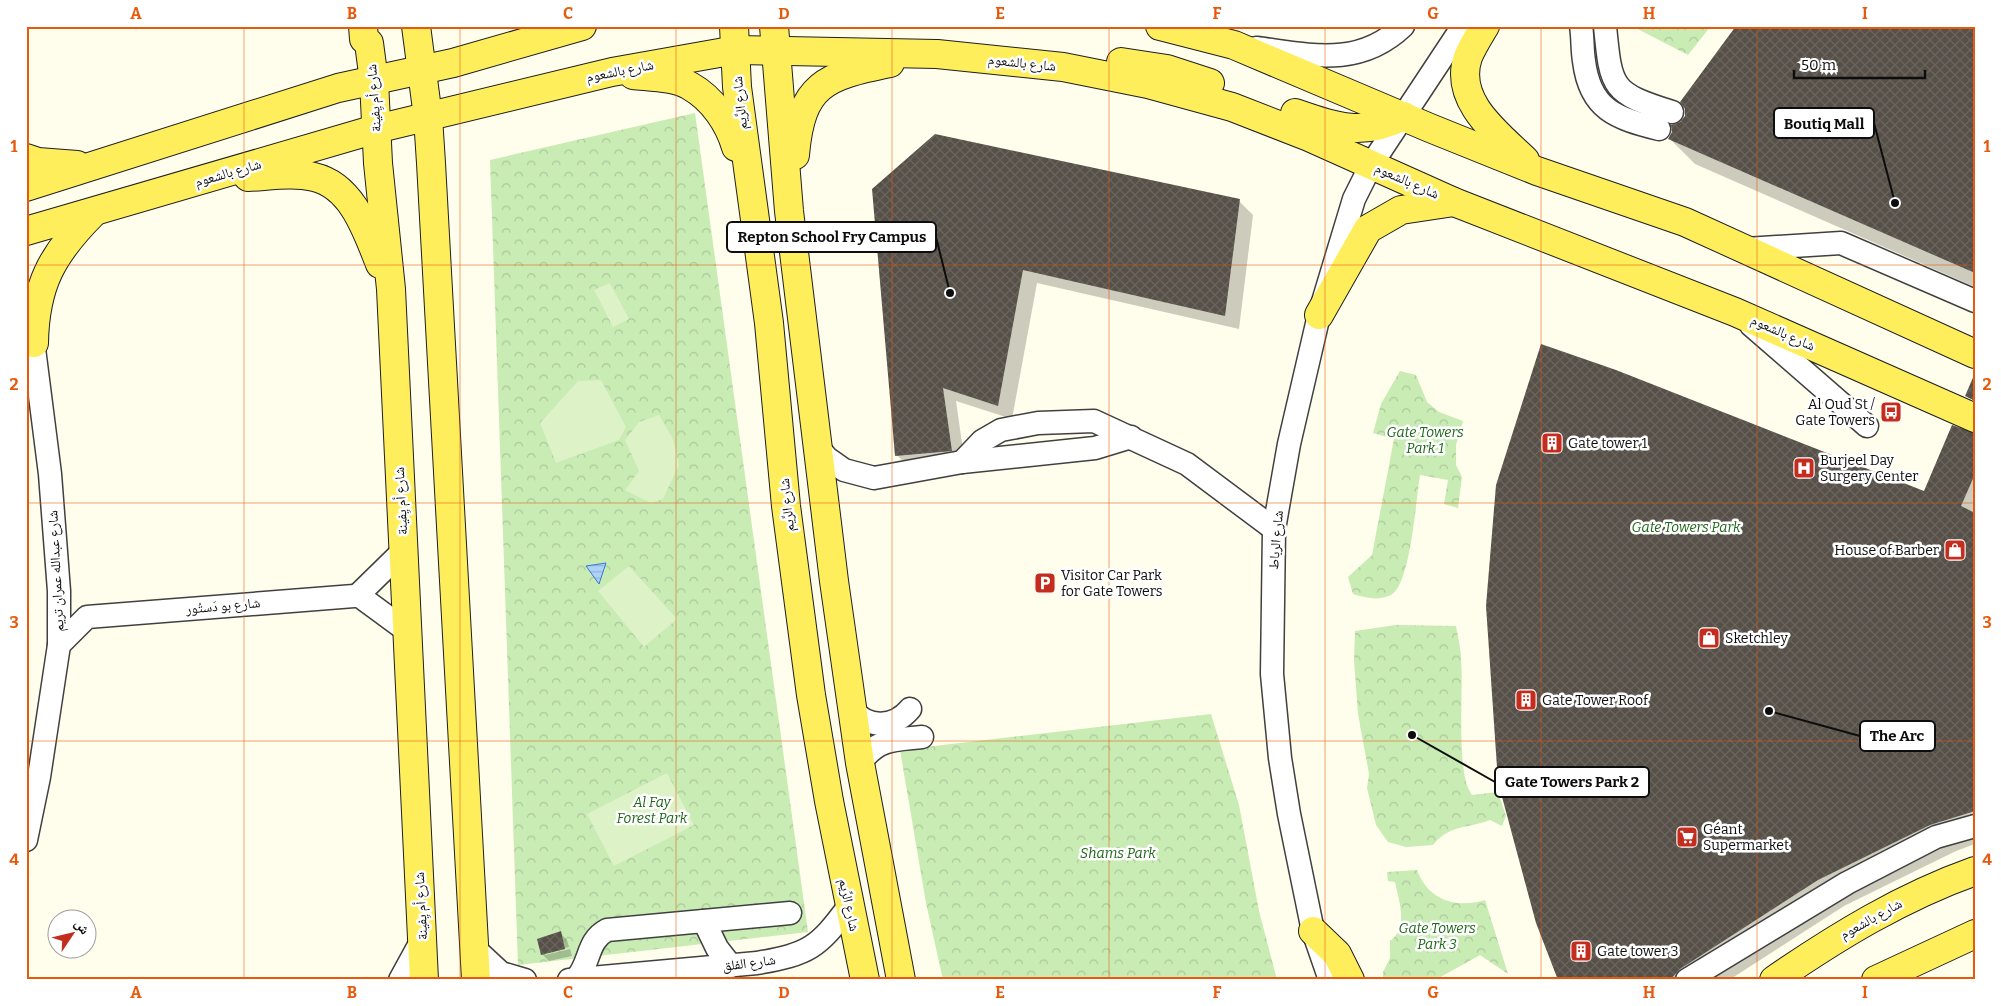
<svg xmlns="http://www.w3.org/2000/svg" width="2001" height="1006" font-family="Bitter,'Noto Naskh Arabic',serif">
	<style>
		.park { fill: url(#park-crowns) }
		.pitch { fill: #ddf2c6 }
		.water { fill: url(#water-rules); stroke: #317cd4 }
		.shadow { fill: #0003 }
		.building { fill: url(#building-cross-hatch) }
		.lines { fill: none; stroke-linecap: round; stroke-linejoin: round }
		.minor-casing { stroke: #404040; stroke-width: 25 }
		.major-casing { stroke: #1e1e1e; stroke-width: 30 }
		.minor { stroke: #fff; stroke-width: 22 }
		.major { stroke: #ffee5c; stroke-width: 28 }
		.grid { fill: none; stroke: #e8590c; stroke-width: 1; stroke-opacity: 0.55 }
		.labels { text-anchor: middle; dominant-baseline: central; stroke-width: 5; stroke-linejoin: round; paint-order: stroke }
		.street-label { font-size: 14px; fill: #0d0d0d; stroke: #fff }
		.poi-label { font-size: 14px; fill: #0d0d0d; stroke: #fff; text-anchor: start }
		.park-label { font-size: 14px; font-style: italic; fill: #1f671a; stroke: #fff }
		.leader { fill: none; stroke: #0d0d0d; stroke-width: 2 }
		.callout-dot { fill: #0d0d0d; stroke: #fff; stroke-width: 2 }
		.callout { fill: #fff; stroke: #0d0d0d; stroke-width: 2 }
		.callout-label { font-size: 15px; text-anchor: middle; font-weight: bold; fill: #0d0d0d }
		.neatline { fill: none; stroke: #e8590c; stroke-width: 2 }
		.grid-label { font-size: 16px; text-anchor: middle; font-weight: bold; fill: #e8590c }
	</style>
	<defs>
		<pattern id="park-crowns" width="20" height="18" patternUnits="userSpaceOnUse" patternTransform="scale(1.25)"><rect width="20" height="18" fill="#c9ebb4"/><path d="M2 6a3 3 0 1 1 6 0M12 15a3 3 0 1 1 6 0" fill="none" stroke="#abc89a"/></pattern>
		<pattern id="water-rules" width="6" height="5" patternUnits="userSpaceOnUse" patternTransform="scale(1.25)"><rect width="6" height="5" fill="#aed2f9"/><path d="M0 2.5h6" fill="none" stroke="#94b3d4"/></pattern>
		<pattern id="building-cross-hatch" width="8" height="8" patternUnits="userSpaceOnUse" patternTransform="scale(1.25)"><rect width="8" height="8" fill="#565048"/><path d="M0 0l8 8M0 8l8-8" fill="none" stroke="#69645e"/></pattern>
	</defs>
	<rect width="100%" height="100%" fill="#fffeec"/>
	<g class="park">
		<path d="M1632 26H1711L1688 55Z"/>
		<path d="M695 113 808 932 518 965 490 160Z"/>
		<path d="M1400 371 1416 375 1427 402 1439 412 1463 421 1456 445V465L1462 477 1458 508 1444 504 1448 480 1420 475C1416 498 1411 584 1391 595 1378 601 1366 598 1353 594L1348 577 1372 555 1394 439 1373 433 1381 404Z"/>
		<path d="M1396 625 1456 626C1458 637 1461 649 1461 660 1464 691 1455 773 1472 795L1498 792 1506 816 1502 826 1490 820C1467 829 1450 824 1433 845L1406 847 1388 842 1376 825 1367 788 1369 774 1358 714 1354 660 1355 631Z"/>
		<path d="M1211 714 1239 805 1259 911 1277 980H943L926 903 900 750Z"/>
		<path d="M1417 870C1428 900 1456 909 1485 900L1508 974 1480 955 1435 980H1383V972L1390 958V941C1409 928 1399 902 1395 882L1388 881 1387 872Z"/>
	</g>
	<g class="pitch">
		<path d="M610 283 629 319 613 327 594 290Z"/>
		<path d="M601 380 626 427 619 440 556 463 540 423 578 381Z"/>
		<path d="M659 415 673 439 679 465 663 499 651 503 625 490 639 471 625 440 639 422Z"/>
		<path d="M629 566 677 619 644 647 598 591Z"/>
		<path d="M667 773 694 825 614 866 587 814Z"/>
	</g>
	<path class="water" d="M606 563 599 584 586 566Z"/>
	<g class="shadow">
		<path d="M1975 26V287L1695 164 1669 138 1681 123Z"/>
		<path d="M874 189 1239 201 1253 215 1239 329 1037 283 1012 419 956 401 965 464 911 469 897 455Z"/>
		<path d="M1975 434V844L1956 851 1844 906 1729 980H1559L1925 492Z"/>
		<path d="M560 933 567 940 569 947 545 953V955L570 949 572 956 549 961 542 954Z"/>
	</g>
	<g class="building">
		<path d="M1736 26H1975V273L1668 139 1672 132 1671 125 1680 122 1685 116V109L1680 102Z"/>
		<path d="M935 134 1240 199 1225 316 1023 270 998 406 943 388 952 451 895 456 872 189Z"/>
		<path d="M1541 344 1616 370 1924 491 1952 425 1975 433V474L1961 506 1975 513V811L1930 825 1818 880 1680 969 1670 980H1558L1536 923 1498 782 1486 606 1496 485Z"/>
		<path d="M1975 373V401L1965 396Z"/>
		<path d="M561 931 565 949 541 955 537 939Z"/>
	</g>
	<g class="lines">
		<g class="minor-casing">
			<g id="minor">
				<path d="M1581 26C1583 38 1582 49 1584 61 1590 110 1616 118 1659 129"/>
				<path d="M1605 26C1611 88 1611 93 1672 112"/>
				<path d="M1256 48C1310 55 1359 68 1403 26"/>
				<path d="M1746 249 1841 243 1975 301"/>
				<path d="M1751 325 1867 426"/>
				<path d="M817 446 827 458 844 470 874 478 962 462 982 441 1001 430 1038 423 1094 421 1187 464 1274 529"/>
				<path d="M962 462 1095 448 1131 437"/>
				<path d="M358 595 403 551"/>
				<path d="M59 645 87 617 354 596 358 595 407 631"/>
				<path d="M852 709C867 729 894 728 910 709"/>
				<path d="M860 763C878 738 894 740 922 737"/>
				<path d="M26 840 39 777 59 645V591L50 474 31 325"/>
				<path d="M704 921 717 948 731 966"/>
				<path d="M474 948 501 973 525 980"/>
				<path d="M576 979C591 963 586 941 607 930L790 913"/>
				<path d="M400 980 423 938"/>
				<path d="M569 980 757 963C809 954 818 948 849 906"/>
				<path d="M1330 980 1313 931 1289 814 1280 758 1272 674 1274 529 1289 444 1319 315 1354 199 1371 165 1463 26"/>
				<path d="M1687 980 1847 883 1936 837 1975 826"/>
			</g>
		</g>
		<g class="major-casing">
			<g id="major">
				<path d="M363 26 364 39 369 43 374 81 378 163 391 289 424 980"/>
				<path d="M416 26 428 117 431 163 476 980"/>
				<path d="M734 26 737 87 769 323 786 506 811 695 829 801 865 980"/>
				<path d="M774 26 789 211 834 581 860 763 901 980"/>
				<path d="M1160 26 1234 45 1430 128 1537 171 1685 222 1975 354"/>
				<path d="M1485 26C1479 36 1472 47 1468 57 1453 101 1498 134 1525 160"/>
				<path d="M1121 62 1167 69 1210 83"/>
				<path d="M633 75C651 77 675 77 690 86 713 99 729 123 736 147"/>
				<path d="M1295 113C1336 127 1362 137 1404 116"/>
				<path d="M795 155C801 84 825 76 890 63"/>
				<path d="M26 158 38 162 77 165"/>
				<path d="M248 177C269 176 294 172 314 177 353 186 367 232 380 264"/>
				<path d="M26 187 338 88 453 63 582 26"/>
				<path d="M26 231 376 129 612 72 736 50 937 54 1063 67 1148 84 1232 107 1309 137 1454 202 1735 312 1975 418"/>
				<path d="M1319 315 1368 229 1401 210 1454 202"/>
				<path d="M34 343C35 285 52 254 93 213"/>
				<path d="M1313 931 1337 954 1350 980"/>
				<path d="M1774 980C1838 936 1902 897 1975 871"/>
				<path d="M1876 980 1975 934"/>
			</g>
		</g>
		<use href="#minor" class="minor"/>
		<use href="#major" class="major"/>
	</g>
	<path class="grid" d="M244 26V980M460 26V980M676 26V980M892 26V980M1109 26V980M1325 26V980M1541 26V980M1757 26V980M26 265H1975M26 503H1975M26 741H1975"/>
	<defs>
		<g id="bus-square" transform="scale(1.125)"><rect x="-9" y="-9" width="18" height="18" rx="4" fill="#c42d1e" stroke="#fff"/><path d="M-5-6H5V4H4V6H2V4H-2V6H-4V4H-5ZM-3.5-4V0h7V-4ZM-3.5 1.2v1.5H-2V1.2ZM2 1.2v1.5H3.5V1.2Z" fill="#fff"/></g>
		<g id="building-square" transform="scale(1.125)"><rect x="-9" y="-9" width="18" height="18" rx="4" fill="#c42d1e" stroke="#fff"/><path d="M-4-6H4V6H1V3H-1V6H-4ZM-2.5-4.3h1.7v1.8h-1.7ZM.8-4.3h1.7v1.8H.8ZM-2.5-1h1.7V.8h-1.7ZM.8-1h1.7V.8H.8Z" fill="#fff"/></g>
		<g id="hospital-square" transform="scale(1.125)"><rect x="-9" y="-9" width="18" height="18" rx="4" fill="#c42d1e" stroke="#fff"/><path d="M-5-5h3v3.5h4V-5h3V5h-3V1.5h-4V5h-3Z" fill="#fff"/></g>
		<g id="shop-square" transform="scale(1.125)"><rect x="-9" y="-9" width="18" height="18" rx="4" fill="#c42d1e" stroke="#fff"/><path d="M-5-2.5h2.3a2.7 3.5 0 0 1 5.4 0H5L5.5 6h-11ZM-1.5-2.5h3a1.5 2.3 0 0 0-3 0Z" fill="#fff"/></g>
		<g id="parking-square" transform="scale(1.125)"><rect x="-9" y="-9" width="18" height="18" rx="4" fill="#c42d1e" stroke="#fff"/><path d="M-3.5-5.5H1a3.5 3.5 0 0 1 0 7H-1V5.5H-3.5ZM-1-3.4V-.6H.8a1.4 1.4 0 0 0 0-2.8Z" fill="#fff"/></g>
		<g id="supermarket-square" transform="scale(1.125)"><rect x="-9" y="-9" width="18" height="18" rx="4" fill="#c42d1e" stroke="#fff"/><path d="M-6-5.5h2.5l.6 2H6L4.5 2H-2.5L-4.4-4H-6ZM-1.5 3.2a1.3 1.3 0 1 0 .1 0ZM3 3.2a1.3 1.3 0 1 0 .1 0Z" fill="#fff"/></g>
	</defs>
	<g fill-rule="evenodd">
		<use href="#bus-square" x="1891" y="412"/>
		<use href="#building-square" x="1552" y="443"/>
		<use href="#hospital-square" x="1804" y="468"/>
		<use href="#shop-square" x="1955" y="550"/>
		<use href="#parking-square" x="1045" y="583"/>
		<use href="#shop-square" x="1709" y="638"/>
		<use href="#building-square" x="1526" y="700"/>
		<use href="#supermarket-square" x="1687" y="837"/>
		<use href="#building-square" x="1581" y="951"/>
	</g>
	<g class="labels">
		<g class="street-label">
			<text transform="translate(1022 63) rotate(6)">شارع بالشعوم</text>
			<text transform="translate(620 71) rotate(-11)">شارع بالشعوم</text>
			<text transform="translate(374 98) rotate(-94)">شارع أم يِفينة</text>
			<text transform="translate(740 103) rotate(-96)">شارع الرِّيم</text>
			<text transform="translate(228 173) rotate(-16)">شارع بالشعوم</text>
			<text transform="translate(1407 181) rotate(24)">شارع بالشعوم</text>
			<text transform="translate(1783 333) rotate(24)">شارع بالشعوم</text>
			<text transform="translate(401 501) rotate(-93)">شارع أم يِفينة</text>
			<text transform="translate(787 505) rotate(-96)">شارع الرِّيم</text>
			<text transform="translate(1276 540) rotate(-85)">شارع الرباط</text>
			<text transform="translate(56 571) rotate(-93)">شارع عبدالله عمران تريم</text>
			<text transform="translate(223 606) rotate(-5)">شارع بو دَستُور</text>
			<text transform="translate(849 905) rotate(78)">شارع الرِّيم</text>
			<text transform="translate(421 906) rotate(-93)">شارع أم يِفينة</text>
			<text transform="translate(1871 919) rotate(-29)">شارع بالشعوم</text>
			<text transform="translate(749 963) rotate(-7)">شارع الفلق</text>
		</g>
		<g class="poi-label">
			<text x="1875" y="404" text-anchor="end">Al Oud St /<tspan x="1875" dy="16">Gate Towers</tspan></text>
			<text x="1568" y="443">Gate tower 1</text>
			<text x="1820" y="460">Burjeel Day<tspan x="1820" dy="16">Surgery Center</tspan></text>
			<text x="1939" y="550" text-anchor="end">House of Barber</text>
			<text x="1061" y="575">Visitor Car Park<tspan x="1061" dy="16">for Gate Towers</tspan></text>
			<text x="1725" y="638">Sketchley</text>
			<text x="1542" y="700">Gate Tower Roof</text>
			<text x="1703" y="829">Géant<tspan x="1703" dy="16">Supermarket</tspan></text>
			<text x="1597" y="951">Gate tower 3</text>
		</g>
		<g class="park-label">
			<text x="1425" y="432">Gate Towers<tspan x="1425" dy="16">Park 1</tspan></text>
			<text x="1686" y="527">Gate Towers Park</text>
			<text x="652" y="802">Al Fay<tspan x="652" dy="16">Forest Park</tspan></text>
			<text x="1118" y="853">Shams Park</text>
			<text x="1437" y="928">Gate Towers<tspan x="1437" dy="16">Park 3</tspan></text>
		</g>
	</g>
	<path class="leader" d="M1895 203L1874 123M950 293L936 237M1769 711L1860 736M1412 735L1495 782"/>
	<g class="callout-dot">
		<circle cx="1895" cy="203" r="5"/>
		<circle cx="950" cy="293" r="5"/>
		<circle cx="1769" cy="711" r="5"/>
		<circle cx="1412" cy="735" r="5"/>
	</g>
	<g class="callout">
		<rect x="1774" y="108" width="100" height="30" rx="5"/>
		<rect x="727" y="222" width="209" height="30" rx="5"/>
		<rect x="1860" y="721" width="75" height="30" rx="5"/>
		<rect x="1495" y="767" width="154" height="30" rx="5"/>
	</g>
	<g class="callout-label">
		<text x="1824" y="129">Boutiq Mall</text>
		<text x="832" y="242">Repton School Fry Campus</text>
		<text x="1897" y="741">The Arc</text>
		<text x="1572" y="787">Gate Towers Park 2</text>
	</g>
	<rect width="2001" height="1006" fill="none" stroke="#ffffff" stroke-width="55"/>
	<g transform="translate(72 934) rotate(55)"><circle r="24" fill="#ffffff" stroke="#9e9e9e"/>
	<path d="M0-4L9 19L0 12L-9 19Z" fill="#c42d1e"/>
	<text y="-8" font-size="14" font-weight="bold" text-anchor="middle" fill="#0d0d0d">ش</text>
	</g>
	<path d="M1794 70v8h131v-8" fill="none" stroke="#0d0d0d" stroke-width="2.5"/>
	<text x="1801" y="70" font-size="15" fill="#0d0d0d" stroke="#ffffff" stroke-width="4" paint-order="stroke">50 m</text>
	<rect x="28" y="28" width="1946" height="950" class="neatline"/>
	<g class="grid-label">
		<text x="136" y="19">A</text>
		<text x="352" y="19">B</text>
		<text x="568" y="19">C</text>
		<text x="784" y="19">D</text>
		<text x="1000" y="19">E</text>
		<text x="1217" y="19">F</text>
		<text x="1433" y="19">G</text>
		<text x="1649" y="19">H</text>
		<text x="1865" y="19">I</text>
		<text x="14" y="152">1</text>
		<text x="1987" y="152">1</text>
		<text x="14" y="390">2</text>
		<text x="1987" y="390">2</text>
		<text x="14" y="628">3</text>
		<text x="1987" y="628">3</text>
		<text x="14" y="865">4</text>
		<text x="1987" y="865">4</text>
		<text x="136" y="998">A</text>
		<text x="352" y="998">B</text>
		<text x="568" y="998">C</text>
		<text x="784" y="998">D</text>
		<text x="1000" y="998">E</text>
		<text x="1217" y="998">F</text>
		<text x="1433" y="998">G</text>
		<text x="1649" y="998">H</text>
		<text x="1865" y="998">I</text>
	</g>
</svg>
